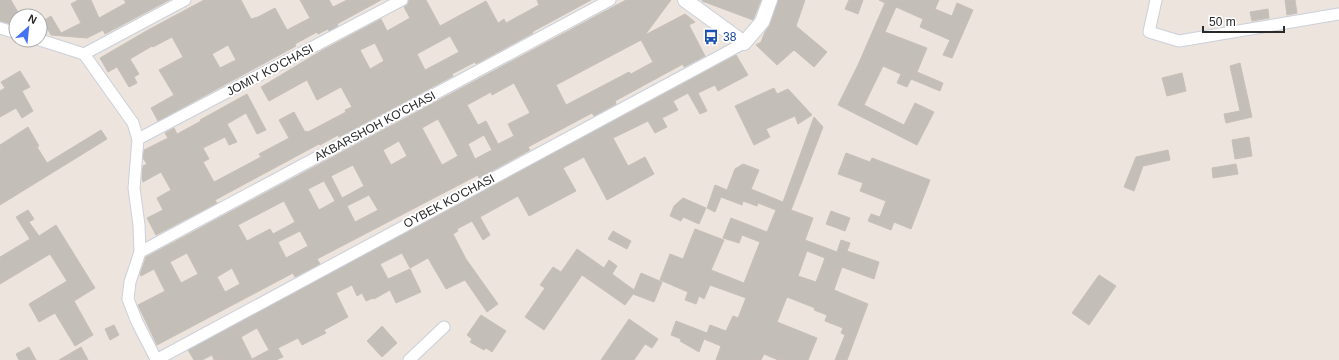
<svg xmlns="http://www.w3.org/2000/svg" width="1339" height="360" font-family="Helvetica,sans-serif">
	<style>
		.building { fill: #c4beb9; stroke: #c7c0b7; fill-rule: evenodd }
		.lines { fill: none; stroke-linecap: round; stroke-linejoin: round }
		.minor-casing { stroke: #cbd0db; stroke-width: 13 }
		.tertiary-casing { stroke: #cbd0db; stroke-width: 16 }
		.minor { stroke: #fff; stroke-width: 11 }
		.tertiary { stroke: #fff; stroke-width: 14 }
		.labels { text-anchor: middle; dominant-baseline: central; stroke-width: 4; stroke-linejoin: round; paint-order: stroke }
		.transit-label { font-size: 12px; fill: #164399; stroke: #fff; text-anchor: start }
		.street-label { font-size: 12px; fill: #2a2a2a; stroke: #fff }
	</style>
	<rect width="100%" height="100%" fill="#ece4dd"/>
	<g class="building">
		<path d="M0 0H11L20 16H16V18L12 20 11 24 0 21Z"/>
		<path d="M78 0H91L99 18 126 3 124 0H169L105 34 103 30 87 38 51 35 43 21 51 16 61 33 81 23 71 4Z"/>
		<path d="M204 0H241L251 19 258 17 275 8 287 30 310 18 300 0H329L333 7 347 0H381L337 24 338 26 329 31 328 29 318 34 317 32 295 44 296 46 158 121 151 108 174 95 159 70 183 57 172 37 153 47 152 46 130 59 139 74 134 77 137 83 129 87 117 67 108 72 100 58 148 30ZM228 45 236 60 220 68 212 54Z"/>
		<path d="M409 0H426L440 26 486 1 498 23 504 19 506 23 539 5 537 0H591L532 32 533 33 476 64 475 62 452 74 453 76 339 137 338 135 320 145 319 144 215 200 217 203 156 235 147 218 163 210 157 198 171 190 161 172 143 182 142 179 143 166 147 164 143 158 144 150 168 138 165 133 174 128 177 134 201 121 200 120 247 94 266 130 257 134 246 113 227 124 237 142 229 145 225 137 203 148 209 159 203 162 214 182 261 157 259 154 289 138 279 120 294 112 305 132 307 131 308 132 346 112 345 110 352 107 341 87 317 100 307 80 269 101 261 87 321 51 381 19 387 31 410 18 404 7 408 4ZM450 36 459 52 425 70 417 54ZM375 43 384 61 370 69 360 50Z"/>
		<path d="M626 0H671L645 35 685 14 695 22 689 25 705 56 684 67 683 64 615 101 616 104 594 116 592 113 528 147 530 150 479 178 478 175 317 259 320 264 295 277 293 273 157 345 138 305 165 291 154 269 141 276 140 274 146 257ZM641 40 653 62 631 74 629 72 566 105 556 85ZM514 83 530 113 508 124 514 136 498 144 486 121 478 125 467 105 491 92 492 95ZM438 119 458 156 442 165 422 128ZM484 135 492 150 475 159 468 144ZM399 141 407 156 391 165 383 150ZM353 165 364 186 342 198 331 176ZM324 181 335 201 319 210 308 189ZM369 195 378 210 355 222 347 206ZM284 201 295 222 273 234 270 229 247 241 238 225ZM300 231 308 246 286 258 278 242ZM187 253 198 274 181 283 170 262ZM232 268 240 284 225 292 217 277Z"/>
		<path d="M702 0H761L753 20 702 1Z"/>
		<path d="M778 0H805L796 26 827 52 814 67 794 50 777 65 756 45 761 42 765 32 770 25Z"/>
		<path d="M849 0H863L858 14 845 9Z"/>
		<path d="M879 0H939L935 9 952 16 957 3 973 10 952 58 943 55 950 40 920 27 923 19 896 7 885 32 927 48 917 72 943 83 940 91 911 79 907 87 897 83 901 74 883 66 864 105 904 125 915 103 934 112 917 145 838 105 858 65 885 3Z"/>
		<path d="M1285 0H1295L1297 13 1287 15Z"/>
		<path d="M1268 9 1269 18 1252 21 1250 12Z"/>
		<path d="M736 55 748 75 718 91 715 85 698 93 707 111 700 114 688 93 673 101 678 110 662 118 667 127 655 133 648 121 613 138 628 166 645 157 654 174 607 200 584 157 563 168 576 191 529 216 518 196 480 217 490 235 483 240 472 221 457 229 458 231 453 234 466 259 498 304 487 312 465 280 446 289 428 258 410 268 402 253 380 264 388 279 410 269 421 292 396 303 390 290 374 299 373 298 366 301 362 293 357 296 352 285 336 293 348 317 324 330 326 333 302 345 298 338 278 348 283 357 276 360H214L212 355 202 360H194L188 350ZM257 328 269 350 252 359 241 337Z"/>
		<path d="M1240 63 1252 117 1226 123 1224 114 1240 111 1230 66Z"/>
		<path d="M20 71 30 87 22 91 33 111 22 118 16 108 0 117V91L5 88 1 82Z"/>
		<path d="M1182 73 1186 91 1167 96 1162 78Z"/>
		<path d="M774 88 777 94 788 89 812 115 798 124 795 116 766 129 770 137 754 145 735 106Z"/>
		<path d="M814 117 823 127 791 210 813 218 805 240 837 252 841 240 850 243 847 251 879 262 874 279 842 267 836 284 834 290 868 304 847 360H835L845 335 841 333 843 328 825 321 827 315 814 310 815 308 787 297 777 322 817 338 808 360H778L764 354 761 360H716L721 346 704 339 699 352 680 341 681 339 671 335 676 321 707 333 710 325 726 331 733 316 738 318 746 298 710 285 704 299 699 296 696 304 685 300 688 292 660 280 670 254 683 259 695 229 724 240 711 270 744 283 760 242 742 235 739 243 723 238 731 218 767 232 776 210 758 203 757 206 743 201 742 205 721 197 715 212 707 208 715 185 727 190 735 169 743 164 759 170 751 189 783 202ZM807 251 825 258 816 282 798 276Z"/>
		<path d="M28 127 39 146 37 147 47 163 101 130 107 139 0 205V145Z"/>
		<path d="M1249 137 1252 156 1235 159 1232 140Z"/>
		<path d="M1168 150 1170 160 1143 166 1134 191 1124 187 1136 157Z"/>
		<path d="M846 153 870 162 872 158 930 180 911 229 894 222 891 230 868 221 871 214 880 217 886 201 860 191 863 183 838 174Z"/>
		<path d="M1236 164 1238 174 1213 178 1212 168Z"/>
		<path d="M683 198 706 208 699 224 683 217 681 221 670 216 674 206Z"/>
		<path d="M28 210 34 219 29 222 39 236 56 225 95 288 74 301 93 335 75 346 55 313 39 322 29 304 67 281 50 254 0 284V257L30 239 16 217Z"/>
		<path d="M831 211 850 218 845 231 826 224Z"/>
		<path d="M613 231 631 241 627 249 608 239Z"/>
		<path d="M577 249 604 268 609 260 617 266 612 274 634 290 641 273 662 282 654 302 633 294 625 305 582 275 544 330 525 317 545 288 540 285 553 267 561 272Z"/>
		<path d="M1099 275 1116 286 1089 325 1072 313Z"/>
		<path d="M481 315 506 331 492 352 486 348 484 350 470 342 472 339 467 335Z"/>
		<path d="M629 319 658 339 652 348 645 344 634 360H601Z"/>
		<path d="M114 325 119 335 110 340 105 329Z"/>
		<path d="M382 326 397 343 382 357 367 341Z"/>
		<path d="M29 347 36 360H19L16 354Z"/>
		<path d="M81 347 88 360H59Z"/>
	</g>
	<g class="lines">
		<g class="minor-casing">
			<g id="minor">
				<path d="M1156 0 1149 32 1179 41 1339 14"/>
				<path d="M0 28 16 33"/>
				<path d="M40 40 84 54 133 123 138 139 134 188 139 225 140 252 130 282 128 299 137 322 156 359"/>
				<path d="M84 54 185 0"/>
				<path d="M138 139 402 0"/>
				<path d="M140 252 610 0"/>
				<path d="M156 360 744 43"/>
				<path d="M409 360 444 327"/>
			</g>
		</g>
		<g class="tertiary-casing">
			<path id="tertiary" d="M685 0 744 43 762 22 770 0"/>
		</g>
		<use href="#minor" class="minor"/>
		<use href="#tertiary" class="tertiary"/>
	</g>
	<defs>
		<g id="bus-bare" transform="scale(1.2)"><path d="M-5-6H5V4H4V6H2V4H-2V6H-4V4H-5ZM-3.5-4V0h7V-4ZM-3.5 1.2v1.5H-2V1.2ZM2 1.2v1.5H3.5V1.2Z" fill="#1a4fb4" stroke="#fff" stroke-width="2.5" paint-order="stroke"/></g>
	</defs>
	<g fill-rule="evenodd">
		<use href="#bus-bare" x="711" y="37"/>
	</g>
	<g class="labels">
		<g class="transit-label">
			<text x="723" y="37">38</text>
		</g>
		<g class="street-label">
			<text transform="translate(270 70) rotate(-28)">JOMIY KO'CHASI</text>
			<text transform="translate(375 126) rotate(-28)">AKBARSHOH KO'CHASI</text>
			<text transform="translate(449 201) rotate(-28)">OYBEK KO'CHASI</text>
		</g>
	</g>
	<g transform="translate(28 28) rotate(27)"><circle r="19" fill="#ffffff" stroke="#aaaaaa"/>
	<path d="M0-3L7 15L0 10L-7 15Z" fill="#4372f3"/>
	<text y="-6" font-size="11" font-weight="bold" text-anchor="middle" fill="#2a2a2a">N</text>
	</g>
	<path d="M1203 26v6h81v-6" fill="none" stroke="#2a2a2a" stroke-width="2"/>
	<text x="1209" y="26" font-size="12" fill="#2a2a2a" stroke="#ffffff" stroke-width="3" paint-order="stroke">50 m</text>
</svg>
